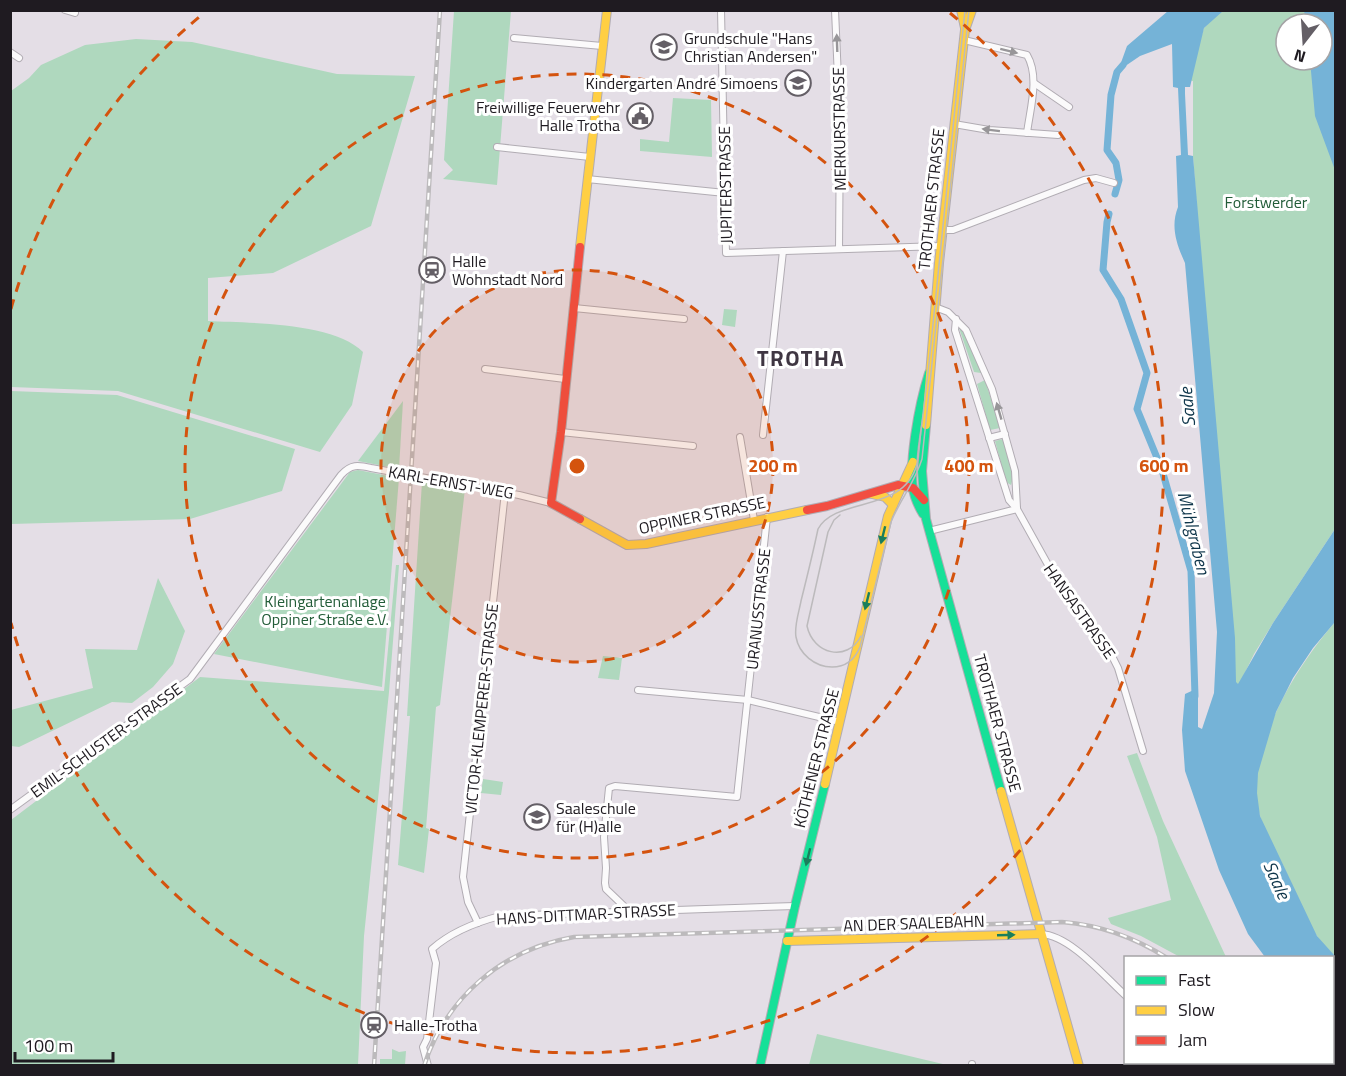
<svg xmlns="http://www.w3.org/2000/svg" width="1346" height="1076" font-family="'Titillium Web',sans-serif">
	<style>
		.green { fill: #afd8be; fill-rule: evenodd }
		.water { fill: #75b3d7 }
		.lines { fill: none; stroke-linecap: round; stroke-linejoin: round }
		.canal { stroke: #75b3d7; stroke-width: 7 }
		.street-casing { stroke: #b1acb3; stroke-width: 8 }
		.fast-casing { stroke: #b1acb3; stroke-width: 10 }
		.slow-casing { stroke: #b1acb3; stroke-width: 10 }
		.jam-casing { stroke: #b1acb3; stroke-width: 10 }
		.street { stroke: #fbfafb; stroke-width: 6 }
		.fast { stroke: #16e098; stroke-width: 8 }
		.slow { stroke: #ffcf43; stroke-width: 8 }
		.jam { stroke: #f24e42; stroke-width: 8 }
		.tram { stroke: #bcbabc; stroke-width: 1.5 }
		.rail-casing { stroke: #bcbabc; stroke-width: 4.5 }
		.rail { stroke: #fff; stroke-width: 2; stroke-dasharray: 7; stroke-linecap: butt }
		.oneway { fill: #989699 }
		.oneway2 { fill: #1a7e5c }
		.ring { fill: none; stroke: #d4530e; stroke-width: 3; stroke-dasharray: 10 8 }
		.labels { text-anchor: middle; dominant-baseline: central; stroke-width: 6; stroke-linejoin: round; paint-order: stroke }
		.poi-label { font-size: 16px; fill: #1f1b21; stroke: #fff; text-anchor: start }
		.street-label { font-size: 16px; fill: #1f1b21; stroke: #fff }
		.park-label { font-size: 16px; fill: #225c38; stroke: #fff }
		.water-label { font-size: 18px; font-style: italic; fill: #0e354a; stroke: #fff }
		.district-label { font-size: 22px; font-weight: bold; letter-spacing: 1.5px; fill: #3f3642; stroke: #fff }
		.centre { fill: #d4530e; stroke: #fff; stroke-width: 3 }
		.ring-label { font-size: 18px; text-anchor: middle; font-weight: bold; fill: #d4530e; stroke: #fff; stroke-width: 6; stroke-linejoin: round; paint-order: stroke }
	</style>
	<rect width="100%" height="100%" fill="#e4dee6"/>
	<g class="green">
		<path d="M454 11H511L497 185 443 179 453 170 444 160Z"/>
		<path d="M1220 11H1322L1335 26V529L1273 623 1254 654 1233 697 1193 156V81L1187 80 1204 28ZM1286 24H1322V60H1286Z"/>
		<path d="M136 39 192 42 337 74 415 76 371 226 273 273 208 278V321C249 323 334 322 363 352L352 405 320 452 118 391 11 387V91L29 78 41 65 85 45Z"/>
		<path d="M673 98 711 100 712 157 640 151V139L669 142Z"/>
		<path d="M724 309 737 310 735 327 722 325Z"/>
		<path d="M958 325 963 330 981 368V373L974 372Z"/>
		<path d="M985 380 1000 428 990 430 977 384Z"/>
		<path d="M11 391 117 395 295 449 282 491 190 519 11 524Z"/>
		<path d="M403 401 399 469 358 461Z"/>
		<path d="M1003 439 1013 477 1011 485 1006 482 995 441Z"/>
		<path d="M358 470 399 478 382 687 214 654 350 472Z"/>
		<path d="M422 482 465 489 440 705 436 707 426 828 429 829 424 873 398 865 410 716H407Z"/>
		<path d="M396 565H399L389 692 364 936 358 1065H11V820L200 677 384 691Z"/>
		<path d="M158 578 185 631 173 664 153 687 132 703 112 702 19 747 11 746V710L93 688 85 649 137 650Z"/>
		<path d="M1335 622V956C1329 950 1321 943 1317 936 1304 918 1297 894 1287 874 1279 855 1266 836 1260 816 1242 753 1296 667 1335 622Z"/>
		<path d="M603 656 622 658 619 680 598 678Z"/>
		<path d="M1137 753 1163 821 1226 957H1180L1141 936 1111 924 1108 918 1171 900 1157 837 1127 756Z"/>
		<path d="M483 779 503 782 501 795 481 793Z"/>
		<path d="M817 1034 947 1065H809Z"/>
		<path d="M392 1049 399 1052 406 1051 405 1065H380V1059H392Z"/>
	</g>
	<g class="water">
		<path d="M1168 11H1223L1204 28 1190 87H1185V94L1188 155 1193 156 1235 638 1236 682 1238 684 1273 623 1335 529V622L1313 648 1293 678 1276 712 1258 773 1257 793 1260 816 1317 936 1335 956V1034L1332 1032V958L1265 957 1248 934 1219 870 1185 771 1182 730 1185 694 1198 688V727L1202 729 1214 693 1217 632 1185 263C1177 245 1170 227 1178 207L1176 156 1181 155 1178 88 1173 87 1172 44 1140 56 1118 71 1127 46Z"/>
		<path d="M1304 11H1335V170L1315 116 1310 60H1322V24H1307Z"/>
	</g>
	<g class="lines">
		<g class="canal">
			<path d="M1115 194 1119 180 1116 163 1107 150 1111 95 1117 72 1123 65"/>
			<path d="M1109 214 1107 222 1103 270 1121 299 1147 373 1137 409 1162 470 1191 571 1195 696"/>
		</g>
		<g class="street-casing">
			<g id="street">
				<path d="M65 10 75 13"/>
				<path d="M721 10 726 253 941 246"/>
				<path d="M835 10 840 124 839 249"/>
				<path d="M514 38 602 46"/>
				<path d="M964 40 1027 55C1040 77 1030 109 1027 133"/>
				<path d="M10 52 19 58"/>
				<path d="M1034 83 1069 107"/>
				<path d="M954 124 989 130 1058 135"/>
				<path d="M497 147 590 157"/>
				<path d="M587 179 725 193"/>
				<path d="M943 230H953L1084 180 1096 178 1114 183"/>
				<path d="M935 307 948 312 966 330 992 389 1015 471 1017 508"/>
				<path d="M574 308 684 319"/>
				<path d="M956 319 955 330 1009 500 1017 509 1052 572 1106 644 1118 668 1143 751"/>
				<path d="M485 369 565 379"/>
				<path d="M561 432 693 446"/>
				<path d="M763 435 783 251"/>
				<path d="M740 437 754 520"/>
				<path d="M989 438 1005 434"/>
				<path d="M929 531 1017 509"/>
				<path d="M638 690 748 700 840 722"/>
				<path d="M10 810 190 679 341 475C351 464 358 465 371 468L519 495 551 503"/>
				<path d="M630 912 606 889 605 883 606 868 604 837 609 788 615 786 737 797 767 517"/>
				<path d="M478 923 468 902 463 877 505 492"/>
				<path d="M1041 934C1070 935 1105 977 1126 996"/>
				<path d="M1197 1062 1200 1066"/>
				<path d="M972 1064V1066"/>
				<path d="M428 1066 423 1047 427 1039 436 963 432 949C450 933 477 922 500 916L795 906"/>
			</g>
		</g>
		<g class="fast-casing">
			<g id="fast">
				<path d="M926 425 922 471 926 519 1001 791"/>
				<path d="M923 514C920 509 917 503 915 497 906 469 920 401 929 373"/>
				<path d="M760 1066 795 906 825 784"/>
			</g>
		</g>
		<g class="slow-casing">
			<g id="slow">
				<path d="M961 10 965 28"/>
				<path d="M580 247 607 10"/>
				<path d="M926 425 939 263 965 30 972 10"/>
				<path d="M872 494 885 497 893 505"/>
				<path d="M580 519 627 545 646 544 807 510"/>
				<path d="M825 784 888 516 913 462"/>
				<path d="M1001 791 1079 1066"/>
				<path d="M787 941 1041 934"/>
			</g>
		</g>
		<g class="jam-casing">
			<g id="jam">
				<path d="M580 247 561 432 551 503 580 519"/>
				<path d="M807 510 827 506 898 485 913 488 924 500"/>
			</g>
		</g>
		<use href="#street" class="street"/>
		<use href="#fast" class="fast"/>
		<use href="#slow" class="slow"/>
		<use href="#jam" class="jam"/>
		<g class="tram">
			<path d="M965 10 928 373 917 464C904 514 836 496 818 529 813 553 807 577 801 601 799 612 794 626 796 637 799 654 815 667 832 667 846 667 855 659 860 647L891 522C900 500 915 482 922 459L969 10"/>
			<path d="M840 515 834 520 828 532 807 626C813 654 847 663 861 636"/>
		</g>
		<g class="rail-casing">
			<g id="rail">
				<path d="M1298 1062 1302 1066"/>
				<path d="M1313 1062 1317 1066"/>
				<path d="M374 1066 440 10"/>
				<path d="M424 1066C446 997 503 949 574 937L1062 922C1101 925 1134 937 1167 958"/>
			</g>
		</g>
		<use href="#rail" class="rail"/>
	</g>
	<defs><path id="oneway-solid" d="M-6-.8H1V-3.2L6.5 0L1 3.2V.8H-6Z" transform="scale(1.5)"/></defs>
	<g class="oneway">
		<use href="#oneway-solid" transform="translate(837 43) rotate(-92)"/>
		<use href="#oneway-solid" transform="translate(1009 51) rotate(14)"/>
		<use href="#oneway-solid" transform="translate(991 130) rotate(-173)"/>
		<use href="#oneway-solid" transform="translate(999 411) rotate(-106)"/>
	</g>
	<g class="oneway2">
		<use href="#oneway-solid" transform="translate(883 535) rotate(104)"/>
		<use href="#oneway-solid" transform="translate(867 601) rotate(104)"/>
		<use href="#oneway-solid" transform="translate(808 857) rotate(104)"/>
		<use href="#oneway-solid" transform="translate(1006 935) rotate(-2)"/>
	</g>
	<circle cx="577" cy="466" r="196" fill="#d4530e" fill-opacity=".12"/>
	<g class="ring">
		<circle cx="577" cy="466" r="196"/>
		<circle cx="577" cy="466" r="392"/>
		<path d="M11 309A587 587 0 0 1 204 13M950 13A587 587 0 1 1 11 623"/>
	</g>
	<defs>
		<g id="school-ring" transform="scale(1.35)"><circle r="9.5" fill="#fff" stroke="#645f66" stroke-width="1.5"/><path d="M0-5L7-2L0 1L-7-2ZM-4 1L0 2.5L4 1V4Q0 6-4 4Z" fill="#645f66"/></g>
		<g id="civic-ring" transform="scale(1.35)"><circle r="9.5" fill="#fff" stroke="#645f66" stroke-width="1.5"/><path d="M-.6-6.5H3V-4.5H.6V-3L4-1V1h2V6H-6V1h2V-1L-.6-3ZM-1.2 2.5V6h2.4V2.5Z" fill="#645f66"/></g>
		<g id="station-ring" transform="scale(1.35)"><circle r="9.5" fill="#fff" stroke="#645f66" stroke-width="1.5"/><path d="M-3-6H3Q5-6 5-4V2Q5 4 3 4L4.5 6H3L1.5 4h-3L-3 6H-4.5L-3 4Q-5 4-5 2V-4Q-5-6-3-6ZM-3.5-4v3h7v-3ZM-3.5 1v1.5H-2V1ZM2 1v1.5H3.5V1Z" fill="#645f66"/></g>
	</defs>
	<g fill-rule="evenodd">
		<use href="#school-ring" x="664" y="47"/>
		<use href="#school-ring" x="798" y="83"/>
		<use href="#civic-ring" x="640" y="116"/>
		<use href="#station-ring" x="432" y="270"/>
		<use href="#school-ring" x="537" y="817"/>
		<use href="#station-ring" x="374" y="1025"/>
	</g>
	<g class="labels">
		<g class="poi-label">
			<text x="684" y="38">Grundschule "Hans<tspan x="684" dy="18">Christian Andersen"</tspan></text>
			<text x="778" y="83" text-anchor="end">Kindergarten André Simoens</text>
			<text x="620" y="107" text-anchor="end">Freiwillige Feuerwehr<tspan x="620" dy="18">Halle Trotha</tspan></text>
			<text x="452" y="261">Halle<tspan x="452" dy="18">Wohnstadt Nord</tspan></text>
			<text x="556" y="808">Saaleschule<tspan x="556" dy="18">für (H)alle</tspan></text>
			<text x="394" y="1025">Halle-Trotha</text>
		</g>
		<g class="street-label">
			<text transform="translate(839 129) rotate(-91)">MERKURSTRASSE</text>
			<text transform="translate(725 185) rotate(-91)">JUPITERSTRASSE</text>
			<text transform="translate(931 199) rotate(-84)">TROTHAER STRASSE</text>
			<text transform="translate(451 482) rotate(10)">KARL-ERNST-WEG</text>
			<text transform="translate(702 515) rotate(-12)">OPPINER STRASSE</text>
			<text transform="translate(758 609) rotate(-84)">URANUSSTRASSE</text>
			<text transform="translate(1080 611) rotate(55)">HANSASTRASSE</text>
			<text transform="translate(481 709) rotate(-84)">VICTOR-KLEMPERER-STRASSE</text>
			<text transform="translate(998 723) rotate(75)">TROTHAER STRASSE</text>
			<text transform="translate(106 740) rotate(-36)">EMIL-SCHUSTER-STRASSE</text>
			<text transform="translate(816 758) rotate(-76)">KÖTHENER STRASSE</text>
			<text transform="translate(586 914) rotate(-3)">HANS-DITTMAR-STRASSE</text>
			<text transform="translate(914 923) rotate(-2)">AN DER SAALEBAHN</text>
		</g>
		<g class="park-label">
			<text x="1266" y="202">Forstwerder</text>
			<text x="325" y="601">Kleingartenanlage<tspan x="325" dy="18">Oppiner Straße e.V.</tspan></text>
		</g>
		<g class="water-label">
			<text transform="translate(1187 407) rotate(-95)">Saale</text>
			<text transform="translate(1194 533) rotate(76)">Mühlgraben</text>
			<text transform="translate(1277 880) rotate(66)">Saale</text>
		</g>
		<g class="district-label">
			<text x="801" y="358">TROTHA</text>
		</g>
	</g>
	<circle cx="577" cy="466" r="9" class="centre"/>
	<g class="ring-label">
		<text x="773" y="472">200 m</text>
		<text x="969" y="472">400 m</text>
		<text x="1164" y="472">600 m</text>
	</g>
	<rect width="1346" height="1076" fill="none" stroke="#1f1b21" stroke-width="24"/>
	<rect x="1124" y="956" width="210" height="108" fill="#ffffff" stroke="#a5a4a6" stroke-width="1.5"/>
	<rect x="1136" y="976" width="30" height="9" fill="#16e098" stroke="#a5a4a6" stroke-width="1.5"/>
	<text x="1178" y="986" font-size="18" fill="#1f1b21">Fast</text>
	<rect x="1136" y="1006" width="30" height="9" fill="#ffcf43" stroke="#a5a4a6" stroke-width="1.5"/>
	<text x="1178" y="1016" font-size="18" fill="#1f1b21">Slow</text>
	<rect x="1136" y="1036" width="30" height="9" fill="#f24e42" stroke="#a5a4a6" stroke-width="1.5"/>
	<text x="1178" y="1046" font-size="18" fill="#1f1b21">Jam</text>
	<g transform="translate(1304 42) rotate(197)"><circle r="28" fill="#ffffff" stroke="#a5a4a6" stroke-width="1.5"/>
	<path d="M0-4.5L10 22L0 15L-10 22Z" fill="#645f66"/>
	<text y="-9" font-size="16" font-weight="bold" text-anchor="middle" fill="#1f1b21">N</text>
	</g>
	<path d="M15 1052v9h98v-9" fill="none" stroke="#1f1b21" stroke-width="3"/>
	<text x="24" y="1052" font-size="18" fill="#1f1b21" stroke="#ffffff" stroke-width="4.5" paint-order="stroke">100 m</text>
</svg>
